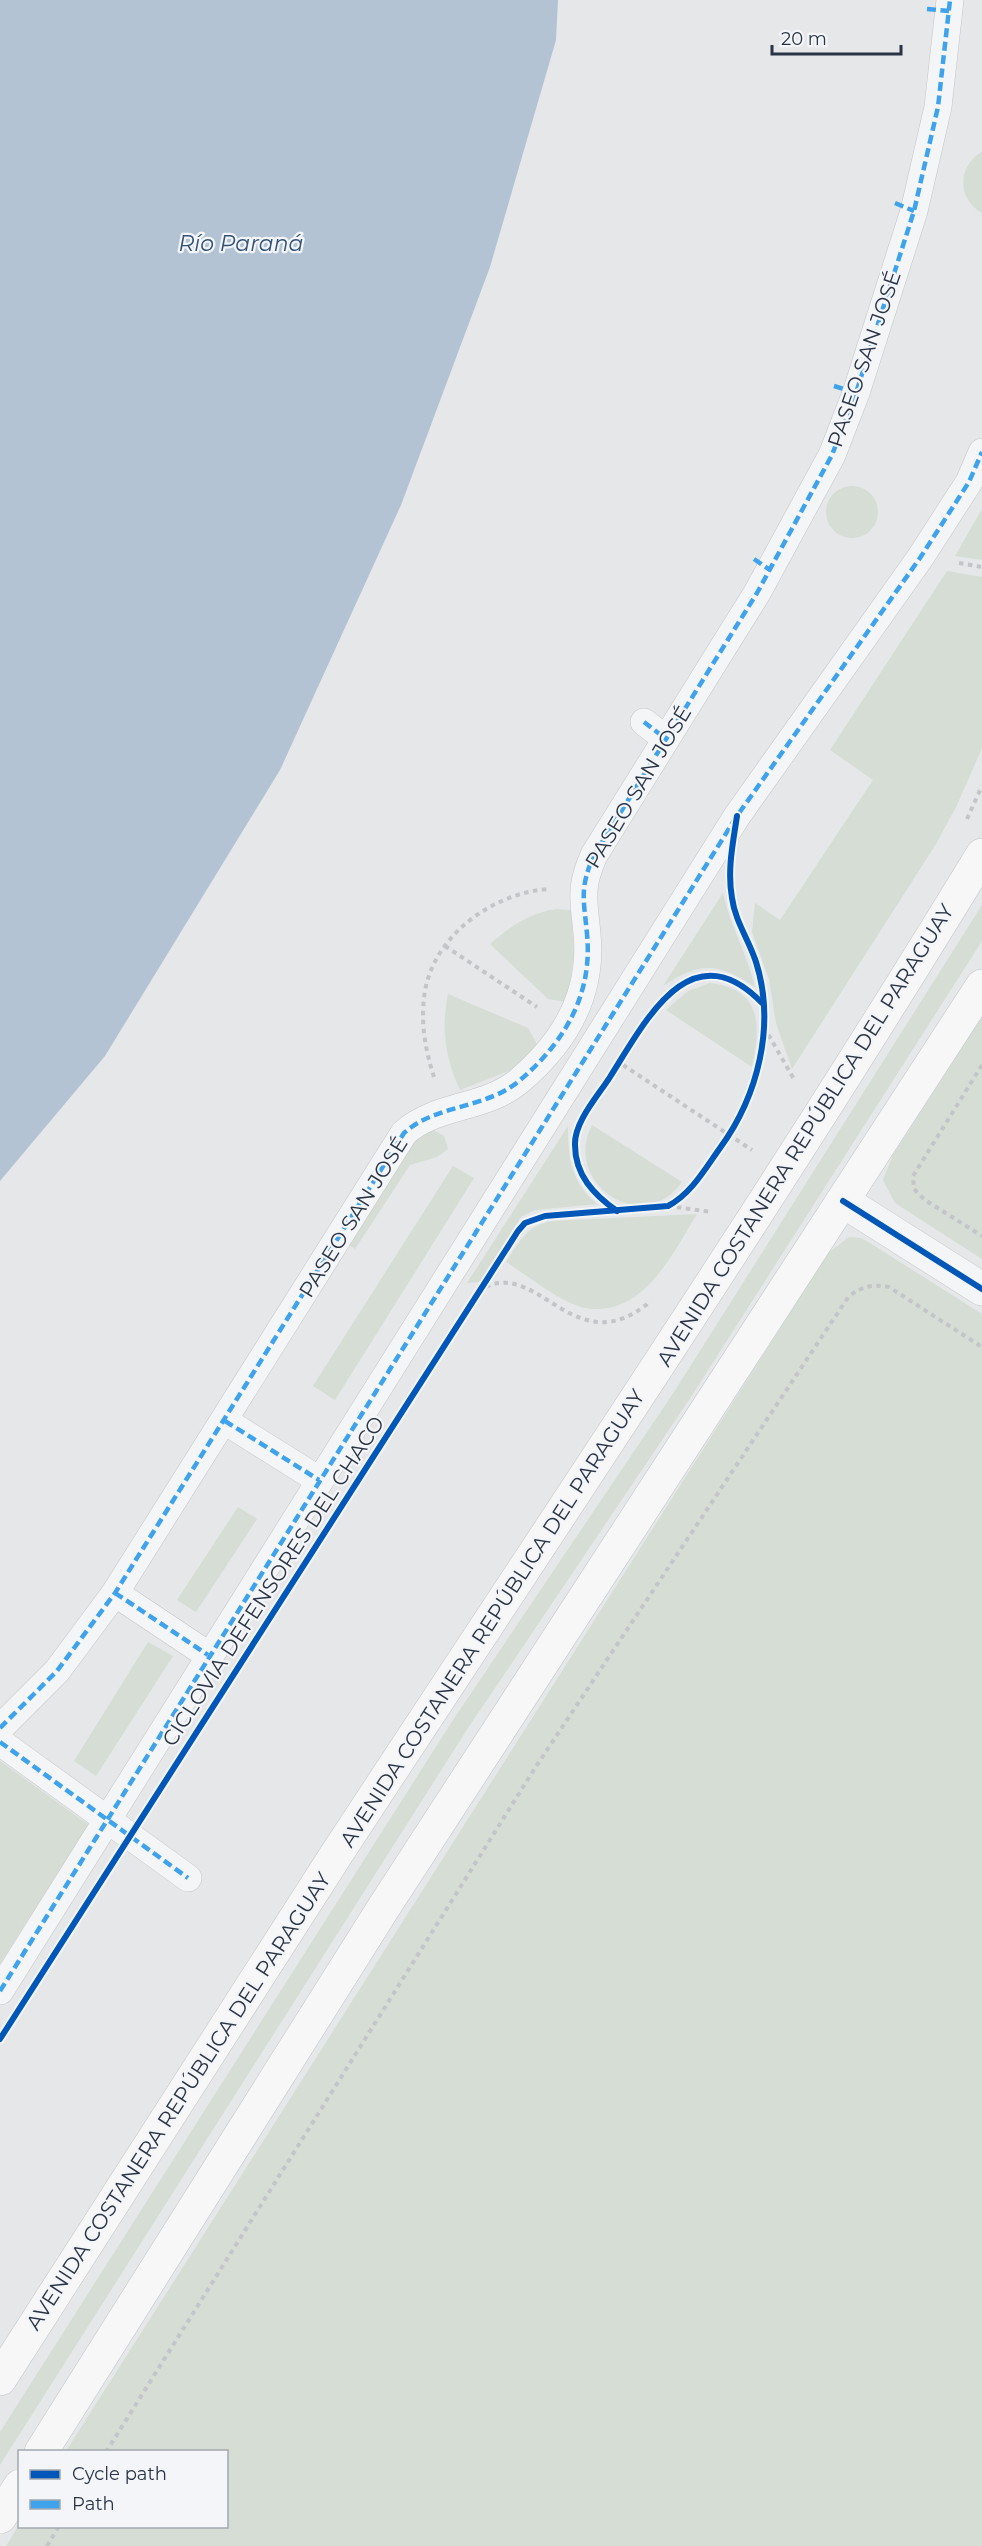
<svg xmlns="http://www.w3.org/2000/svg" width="982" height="2546" font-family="Montserrat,sans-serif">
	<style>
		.green { fill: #d5ddd5 }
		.water { fill: #b3c3d4 }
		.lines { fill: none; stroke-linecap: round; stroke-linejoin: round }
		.pedestrian-casing { stroke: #c3c5c7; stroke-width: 28 }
		.tertiary-casing { stroke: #c3c5c7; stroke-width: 34 }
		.primary-casing { stroke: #c1c4c7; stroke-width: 34 }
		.path { stroke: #c3c5c9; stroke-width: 4; stroke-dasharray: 4.5 4.5; stroke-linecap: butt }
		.pedestrian { stroke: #f4f5f6; stroke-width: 27 }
		.tertiary { stroke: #f4f5f6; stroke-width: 33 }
		.primary { stroke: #f7f7f8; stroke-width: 33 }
		.quiet { stroke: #3ea3ec; stroke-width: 4.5; stroke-dasharray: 9 4.5; stroke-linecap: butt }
		.cycleway-casing { stroke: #f3f5f8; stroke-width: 10 }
		.cycleway { stroke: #0057b8; stroke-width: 6 }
		.labels { text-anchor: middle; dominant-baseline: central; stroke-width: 4.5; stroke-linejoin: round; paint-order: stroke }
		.street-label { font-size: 21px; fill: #2a3444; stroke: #f3f5f8 }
		.water-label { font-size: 22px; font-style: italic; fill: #335379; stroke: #f3f5f8 }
	</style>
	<rect width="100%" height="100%" fill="#e5e7e9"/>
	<g class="green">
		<path d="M982 152V213C957 199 957 166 982 152Z"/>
		<circle cx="852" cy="512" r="26"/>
		<path d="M982 509V560L955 556Z"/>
		<path d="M947 571 982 577V748L979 755 957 805 936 844 792 1069 776 1023 769 979 752 932 755 903 780 920 873 780 830 750Z"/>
		<path d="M723 893C730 926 747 954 755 987 719 963 700 961 663 986Z"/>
		<path d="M982 905V941L689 1400 468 1728 0 2465V2432L453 1720 674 1392Z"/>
		<path d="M557 909 571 910 574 955 567 1002 548 999 490 944C511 926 529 913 557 909Z"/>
		<path d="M710 983C762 989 761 1026 752 1067L666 1010 688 991Z"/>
		<path d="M448 994 528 1028 539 1048 514 1069 460 1090C445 1058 441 1028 448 994Z"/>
		<path d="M982 1017V1259L895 1203 883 1180 893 1155Z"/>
		<path d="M592 1125 682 1182C643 1237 562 1184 592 1125Z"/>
		<path d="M568 1126C568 1159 571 1182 597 1204L535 1210 521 1217 480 1282 467 1283Z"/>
		<path d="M430 1128 444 1136 448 1149 437 1157 410 1165 355 1249 345 1242 414 1138Z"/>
		<path d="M453 1166 474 1178 335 1400 313 1386Z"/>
		<path d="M697 1214C672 1254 643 1318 585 1308 561 1303 527 1275 506 1262 519 1242 526 1227 551 1221Z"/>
		<path d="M849 1237 861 1238 873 1245 982 1314V2546H6L19 2525 226 2526V2452L66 2451 828 1253Z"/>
		<path d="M238 1507 257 1519 196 1612 177 1600Z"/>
		<path d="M148 1642 173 1656 96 1776 74 1761Z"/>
		<path d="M0 1761 89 1825 0 1964Z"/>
	</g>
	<path class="water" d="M0 0H558L556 40 490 267 401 505 280 770 105 1056 0 1181Z"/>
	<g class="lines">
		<g class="pedestrian-casing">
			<g id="pedestrian">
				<path d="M644 722 666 739"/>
				<path d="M225 1421 319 1480"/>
				<path d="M115 1593 208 1655"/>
				<path d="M0 1728 57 1671 115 1593 404 1133C436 1104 486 1109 519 1081 564 1043 593 995 587 934 584 900 579 889 594 855L757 593 832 455 856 393 914 211 938 107 950 0"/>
				<path d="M0 1742 188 1878"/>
				<path d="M0 1991 737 816 920 558 969 482 982 452"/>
			</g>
		</g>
		<g class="tertiary-casing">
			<path id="tertiary" d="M843 1201 982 1289"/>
		</g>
		<g class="primary-casing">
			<g id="primary">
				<path d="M0 2379C111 2205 222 2031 334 1858 552 1525 775 1195 982 855"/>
				<path d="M41 2452 384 1907 982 986"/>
				<path d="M0 2517 20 2486"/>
			</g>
		</g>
		<g class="path">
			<path d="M959 563 982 567"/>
			<path d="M967 819 982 786"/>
			<path d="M445 946 537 1007"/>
			<path d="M764 1027 795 1081"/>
			<path d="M623 1065 752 1150"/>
			<path d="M982 1065 913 1176 914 1189 925 1200 982 1236"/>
			<path d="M434 1077C425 1049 420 1021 425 991 435 934 494 893 548 889"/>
			<path d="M668 1206 712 1212"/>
			<path d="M486 1287C540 1261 576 1365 651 1301"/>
			<path d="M106 2452 535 1768 849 1296C863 1286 872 1284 889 1287L982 1347"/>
			<path d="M47 2546 59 2526"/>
		</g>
		<use href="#pedestrian" class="pedestrian"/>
		<use href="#tertiary" class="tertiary"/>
		<use href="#primary" class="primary"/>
		<g class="quiet">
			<path d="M927 9 949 11"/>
			<path d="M895 203 914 211"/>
			<path d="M834 386 856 393"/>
			<path d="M754 559 770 570"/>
			<path d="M644 722 666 739"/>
			<path d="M225 1421 319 1480"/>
			<path d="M115 1593 208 1655"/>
			<path d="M0 1728 57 1671 115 1593 404 1133C436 1104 486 1109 519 1081 564 1043 593 995 587 934 584 900 579 889 594 855L757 593 832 455 856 393 914 211 938 107 950 0"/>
			<path d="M0 1742 188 1878"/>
			<path d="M0 1991 737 816 920 558 969 482 982 452"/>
		</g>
		<g class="cycleway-casing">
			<g id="cycleway">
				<path d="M843 1201 982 1289"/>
				<path d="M617 1211C594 1195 575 1175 575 1145 574 1122 598 1096 610 1077 646 1020 691 930 762 1003"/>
				<path d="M0 2039 518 1231 525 1223 545 1216 668 1206C691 1194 705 1169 720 1148 758 1096 776 1025 756 962 749 940 735 921 732 898 727 870 733 843 737 816"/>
			</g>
		</g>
		<use href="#cycleway" class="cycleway"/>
	</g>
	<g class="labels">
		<g class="street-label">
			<text transform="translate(864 359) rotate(-71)">PASEO SAN JOSÉ</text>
			<text transform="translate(638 787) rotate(-59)">PASEO SAN JOSÉ</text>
			<text transform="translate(805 1135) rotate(-58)">AVENIDA COSTANERA REPÚBLICA DEL PARAGUAY</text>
			<text transform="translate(353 1217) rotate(-58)">PASEO SAN JOSÉ</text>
			<text transform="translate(273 1581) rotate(-57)">CICLOVIA DEFENSORES DEL CHACO</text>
			<text transform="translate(492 1618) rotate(-57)">AVENIDA COSTANERA REPÚBLICA DEL PARAGUAY</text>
			<text transform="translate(178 2101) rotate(-57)">AVENIDA COSTANERA REPÚBLICA DEL PARAGUAY</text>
		</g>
		<g class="water-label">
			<text x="241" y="243">Río Paraná</text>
		</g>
	</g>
	<rect x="18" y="2450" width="210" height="78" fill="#f3f5f8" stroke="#a3a8b0" stroke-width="1.5"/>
	<rect x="30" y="2470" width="30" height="9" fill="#0057b8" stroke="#a3a8b0" stroke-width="1.5"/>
	<text x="72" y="2480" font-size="18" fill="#2a3444">Cycle path</text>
	<rect x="30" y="2500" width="30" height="9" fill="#3ea3ec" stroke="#a3a8b0" stroke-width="1.5"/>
	<text x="72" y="2510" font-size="18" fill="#2a3444">Path</text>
	<path d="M772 45v9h129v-9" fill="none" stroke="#2a3444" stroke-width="3"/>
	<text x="781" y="45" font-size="18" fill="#2a3444" stroke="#f3f5f8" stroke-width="4.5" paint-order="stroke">20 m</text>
</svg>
